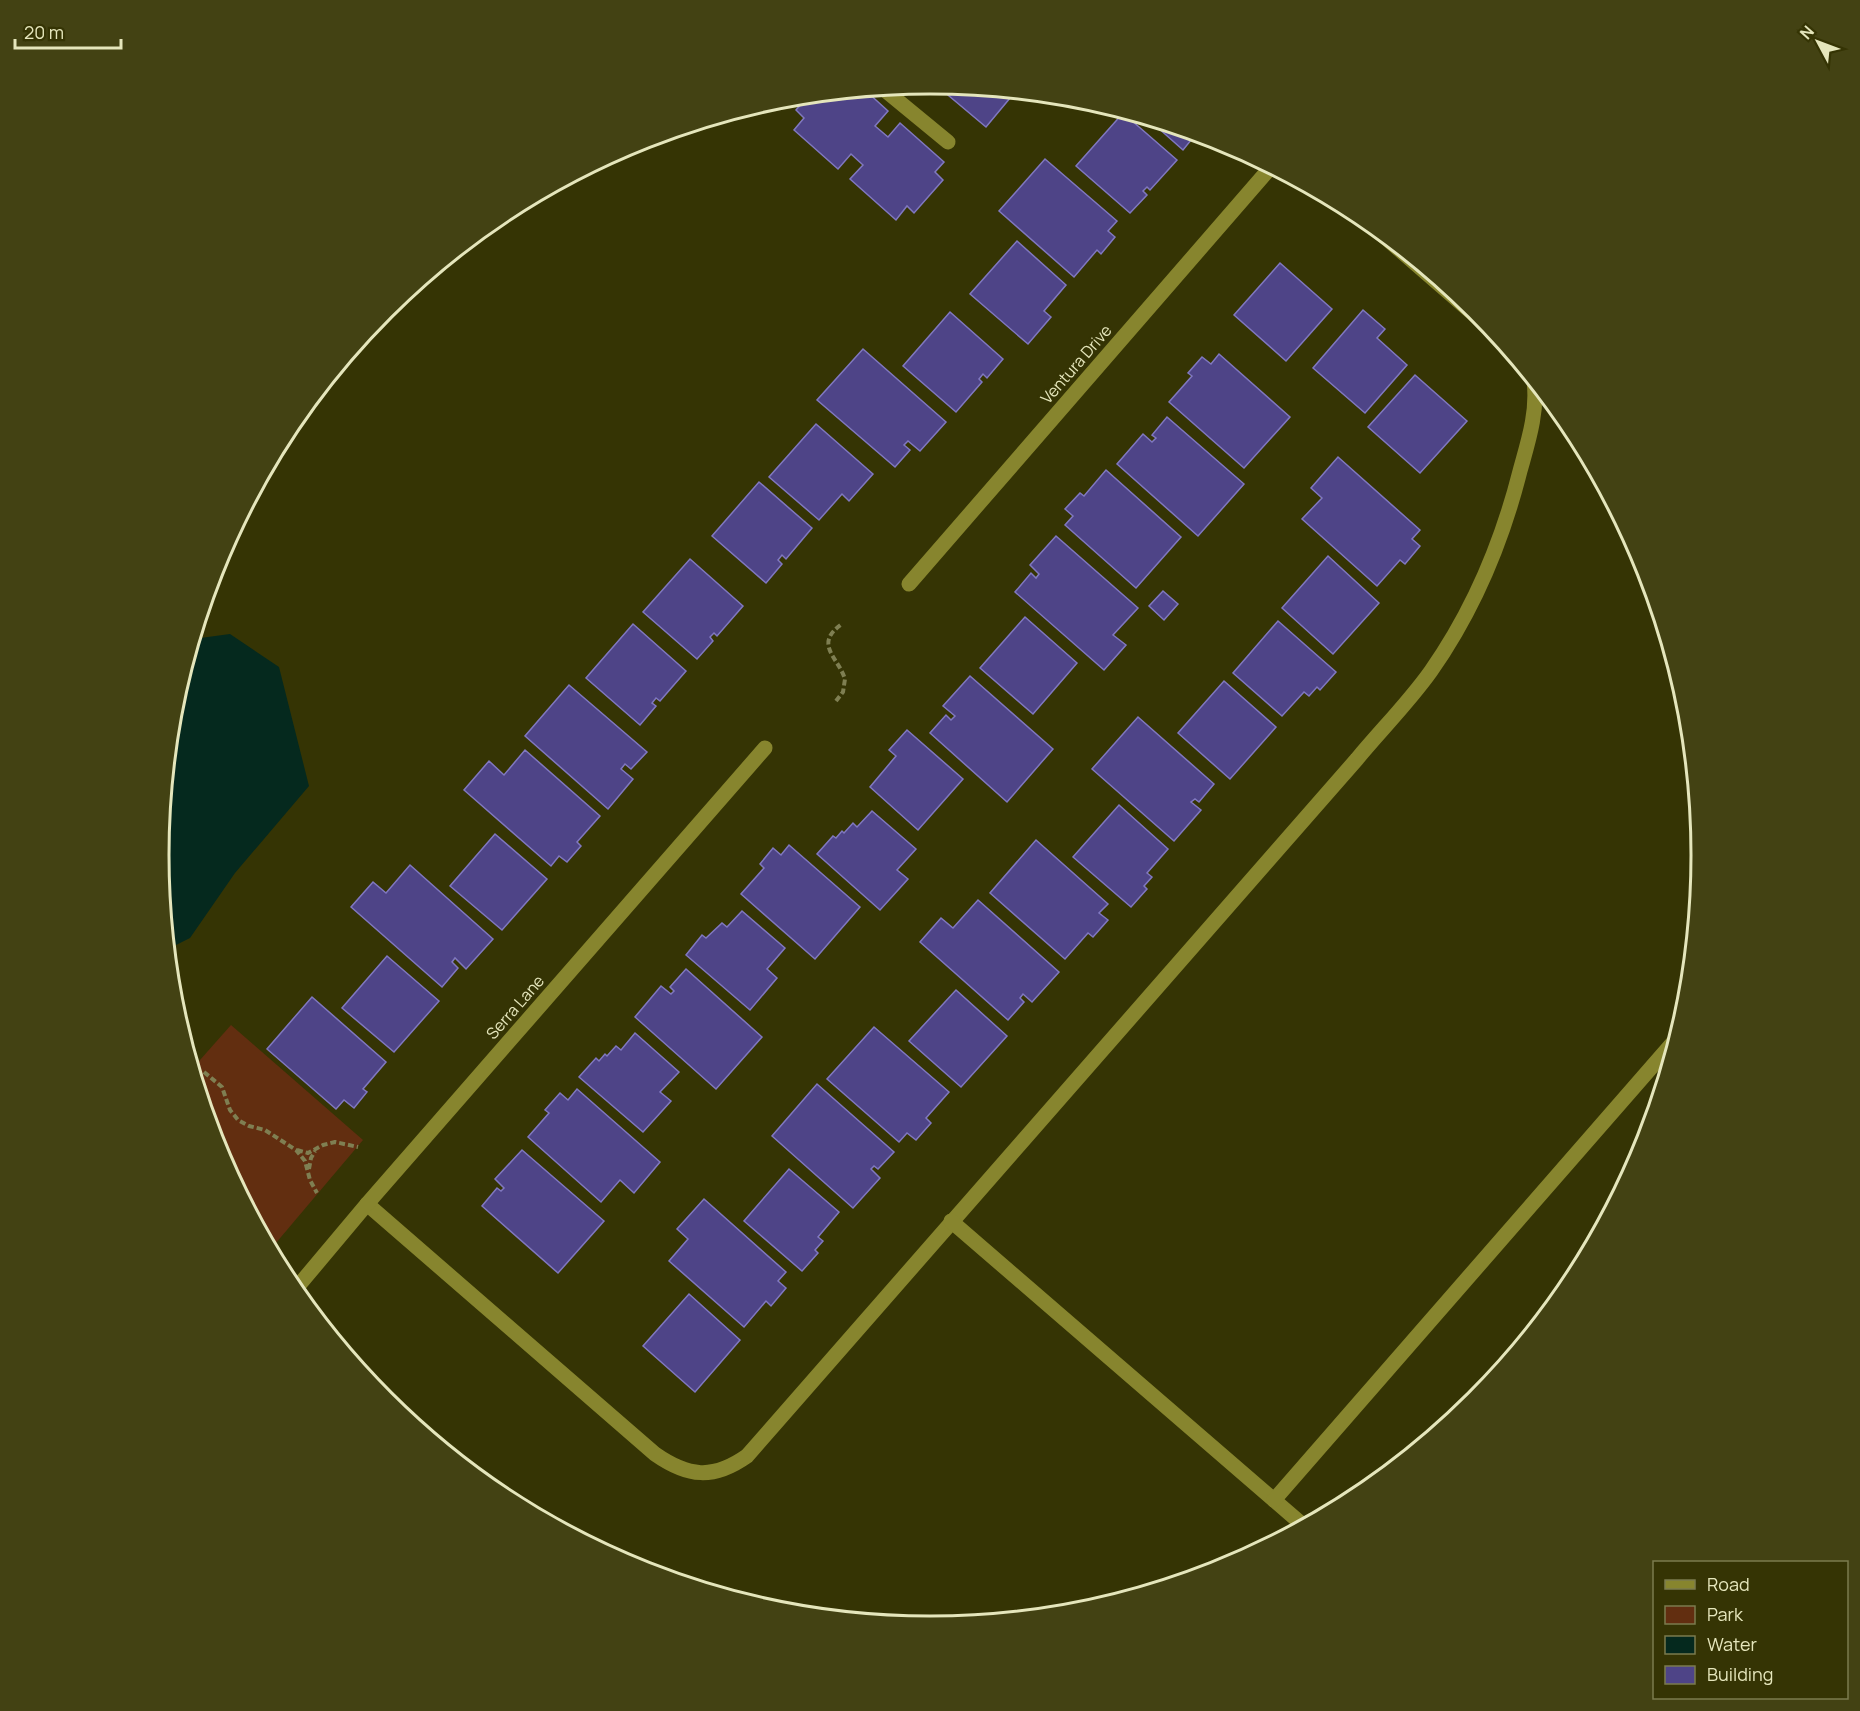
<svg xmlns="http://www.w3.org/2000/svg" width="1860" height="1711" font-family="Manrope,sans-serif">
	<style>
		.green { fill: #622e10 }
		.water { fill: #05291e }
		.building { fill: #4e4487; stroke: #8078c0; stroke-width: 1.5 }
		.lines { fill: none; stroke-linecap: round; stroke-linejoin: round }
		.path { stroke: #7f7f52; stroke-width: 4; stroke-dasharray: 6 3; stroke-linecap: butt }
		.minor { stroke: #87852e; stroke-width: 15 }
		.labels { text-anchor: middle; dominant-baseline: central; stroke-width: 4.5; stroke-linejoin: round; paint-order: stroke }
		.street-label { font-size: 16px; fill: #e5e6bc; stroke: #353404 }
		.rim { fill: none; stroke: #e5e6bc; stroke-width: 3 }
	</style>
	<rect width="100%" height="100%" fill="#353404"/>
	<path class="green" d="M231 1025 363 1140 270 1250 217 1150 192 1069Z"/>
	<path class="water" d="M230 634 279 667 309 786 235 873 190 938 168 949 159 855 173 705 193 639Z"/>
	<g class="building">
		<path d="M936 85 1015 92 986 127Z"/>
		<path d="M865 90 888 111 875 126 888 137 900 123 944 162 935 172 943 180 914 213 907 206 896 220 850 179 863 165 851 154 838 169 794 130 804 118 796 110 808 96Z"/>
		<path d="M1123 113 1177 160 1150 190 1147 187 1143 191 1147 195 1130 213 1076 166Z"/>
		<path d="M1148 119 1196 134 1183 150Z"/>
		<path d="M1045 159 1117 221 1108 231 1115 237 1101 254 1097 250 1074 277 999 211Z"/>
		<path d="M1017 241 1066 285 1044 311 1051 317 1028 344 970 294Z"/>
		<path d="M1280 263 1332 309 1286 361 1234 315Z"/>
		<path d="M1363 310 1385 329 1377 338 1407 365 1365 413 1313 368Z"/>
		<path d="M950 312 1003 359 987 378 983 374 979 379 982 382 956 412 903 366Z"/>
		<path d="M863 349 946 422 920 451 908 441 904 445 910 450 895 467 817 400Z"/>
		<path d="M1219 354 1290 417 1244 468 1169 402 1192 376 1188 373 1202 357 1211 364Z"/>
		<path d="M1415 375 1467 421 1420 473 1368 427Z"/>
		<path d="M1167 417 1244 484 1198 536 1117 464 1143 434 1152 442 1156 438 1152 435Z"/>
		<path d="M816 424 873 474 849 501 842 494 819 520 769 477Z"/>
		<path d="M1338 457 1420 530 1412 539 1420 546 1405 564 1400 560 1377 586 1302 519 1322 498 1311 488Z"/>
		<path d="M1106 470 1181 537 1136 588 1065 525 1073 516 1065 509 1080 493 1084 496Z"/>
		<path d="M759 482 812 528 786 559 782 555 778 560 782 564 766 583 712 536Z"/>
		<path d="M1056 536 1138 608 1113 635 1126 645 1104 670 1015 592 1031 573 1036 578 1039 574 1030 565Z"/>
		<path d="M1328 556 1379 603 1333 654 1282 608Z"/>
		<path d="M690 559 743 606 717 636 714 633 710 637 713 641 697 659 643 612Z"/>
		<path d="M1163 591 1178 604 1164 620 1149 606Z"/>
		<path d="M1025 617 1077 663 1033 714 980 668Z"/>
		<path d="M1278 621 1336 672 1320 690 1317 687 1309 696 1304 692 1282 716 1233 673Z"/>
		<path d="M633 624 686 671 660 701 656 698 652 703 656 706 640 725 586 678Z"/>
		<path d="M970 676 1053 749 1007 802 930 733 946 715 951 720 955 716 943 706Z"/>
		<path d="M1224 681 1276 727 1230 779 1178 733Z"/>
		<path d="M569 685 647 752 631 769 625 764 621 769 633 779 608 809 525 736Z"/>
		<path d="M1138 717 1214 784 1199 802 1195 799 1191 802 1201 810 1174 841 1092 769Z"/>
		<path d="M907 730 963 779 918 830 870 787 896 756 889 750Z"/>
		<path d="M525 750 600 816 577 842 581 846 567 862 559 856 551 866 464 790 489 761 504 775Z"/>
		<path d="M1119 805 1168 849 1147 873 1152 877 1144 886 1147 889 1131 907 1073 857Z"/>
		<path d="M872 811 916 849 897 870 908 879 880 910 817 854 833 836 836 838 842 831 844 833 853 823 857 827Z"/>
		<path d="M495 834 547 879 502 930 450 886Z"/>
		<path d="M1036 840 1108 904 1099 913 1108 920 1093 937 1088 933 1065 959 990 893Z"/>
		<path d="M789 845 860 907 815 959 741 894 764 868 760 864 773 848 781 855Z"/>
		<path d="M410 865 493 939 466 969 455 958 452 962 458 968 442 987 351 907 373 882 386 893Z"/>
		<path d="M978 900 1059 972 1032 1002 1023 994 1020 998 1024 1002 1008 1020 920 942 941 918 953 928Z"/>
		<path d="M742 911 785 948 767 969 777 978 750 1010 686 955 702 935 706 938 722 923 727 927Z"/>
		<path d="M387 956 439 1001 394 1052 342 1008Z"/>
		<path d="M686 969 762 1037 716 1089 635 1017 661 986 671 994 674 991 670 987Z"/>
		<path d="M956 990 1007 1036 961 1087 909 1041Z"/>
		<path d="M312 997 386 1062 363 1089 367 1092 354 1108 344 1100 336 1109 267 1049Z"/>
		<path d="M874 1027 949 1092 926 1118 931 1123 916 1140 907 1133 899 1142 827 1079Z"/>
		<path d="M635 1033 679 1072 660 1092 671 1101 643 1132 579 1077 596 1058 599 1061 605 1054 607 1056 616 1046 621 1050Z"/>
		<path d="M817 1084 894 1152 878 1169 874 1166 871 1169 880 1178 853 1208 772 1136Z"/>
		<path d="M577 1089 660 1162 634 1193 620 1180 601 1202 528 1137 549 1113 545 1110 560 1093 568 1100Z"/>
		<path d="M522 1150 604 1221 558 1273 482 1206 497 1188 501 1191 504 1188 495 1179Z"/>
		<path d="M789 1169 839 1212 818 1237 823 1241 815 1250 818 1253 802 1271 744 1221Z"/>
		<path d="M704 1199 786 1272 778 1281 786 1288 771 1306 766 1301 744 1327 669 1261 688 1239 677 1229Z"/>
		<path d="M689 1294 740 1340 695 1392 643 1346Z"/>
	</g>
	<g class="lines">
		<g class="path">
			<path d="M836 701 843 692 845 679C838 657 813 644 842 624"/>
			<path d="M204 1072 222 1087 230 1110 238 1120 249 1126 265 1130 296 1150 305 1161 310 1180 317 1193"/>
			<path d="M297 1150 308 1153 323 1145 335 1142 358 1147"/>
			<path d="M309 1169 311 1158 315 1151"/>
		</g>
		<g class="minor">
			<path d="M886 91 948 142"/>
			<path d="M1357 213 1492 330"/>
			<path d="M909 584 1271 167"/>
			<path d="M367 1204 655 1454C688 1477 713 1480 747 1456L1357 759C1381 730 1409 702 1431 671 1473 611 1502 542 1520 471 1528 442 1538 412 1534 381"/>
			<path d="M951 1221 1304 1526"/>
			<path d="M294 1291 367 1204 765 748"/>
			<path d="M1274 1500 1677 1038"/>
		</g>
	</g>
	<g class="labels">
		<g class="street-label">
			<text transform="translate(1076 364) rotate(-49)">Ventura Drive</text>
			<text transform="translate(515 1007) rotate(-49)">Serra Lane</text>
		</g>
	</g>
	<path d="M0 0H1860V1711H0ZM169 855a761 761 0 1 1 1522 0a761 761 0 1 1-1522 0Z" fill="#434213" fill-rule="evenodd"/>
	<path class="rim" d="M169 855a761 761 0 1 1 1522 0a761 761 0 1 1-1522 0Z"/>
	<rect x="1653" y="1561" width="195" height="138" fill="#353404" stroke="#7b7b4e" stroke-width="1.5"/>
	<rect x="1665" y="1580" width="30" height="9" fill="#87852e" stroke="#7b7b4e" stroke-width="1.5"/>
	<text x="1707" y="1591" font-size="18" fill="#e5e6bc">Road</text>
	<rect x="1665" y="1606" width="30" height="18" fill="#622e10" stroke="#7b7b4e" stroke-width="1.5"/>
	<text x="1707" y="1621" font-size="18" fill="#e5e6bc">Park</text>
	<rect x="1665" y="1636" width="30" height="18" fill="#05291e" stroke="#7b7b4e" stroke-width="1.5"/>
	<text x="1707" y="1651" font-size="18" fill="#e5e6bc">Water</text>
	<rect x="1665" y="1666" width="30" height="18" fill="#4e4487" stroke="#7b7b4e" stroke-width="1.5"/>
	<text x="1707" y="1681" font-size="18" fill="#e5e6bc">Building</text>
	<g transform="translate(1818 42) rotate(311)" stroke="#353404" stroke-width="4.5" paint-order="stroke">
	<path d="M0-4.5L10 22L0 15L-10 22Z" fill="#e5e6bc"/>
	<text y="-9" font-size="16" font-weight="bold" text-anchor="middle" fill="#e5e6bc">N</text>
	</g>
	<path d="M15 39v9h106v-9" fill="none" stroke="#e5e6bc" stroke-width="3"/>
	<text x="24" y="39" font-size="18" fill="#e5e6bc" stroke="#353404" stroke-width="4.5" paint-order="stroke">20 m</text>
</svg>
